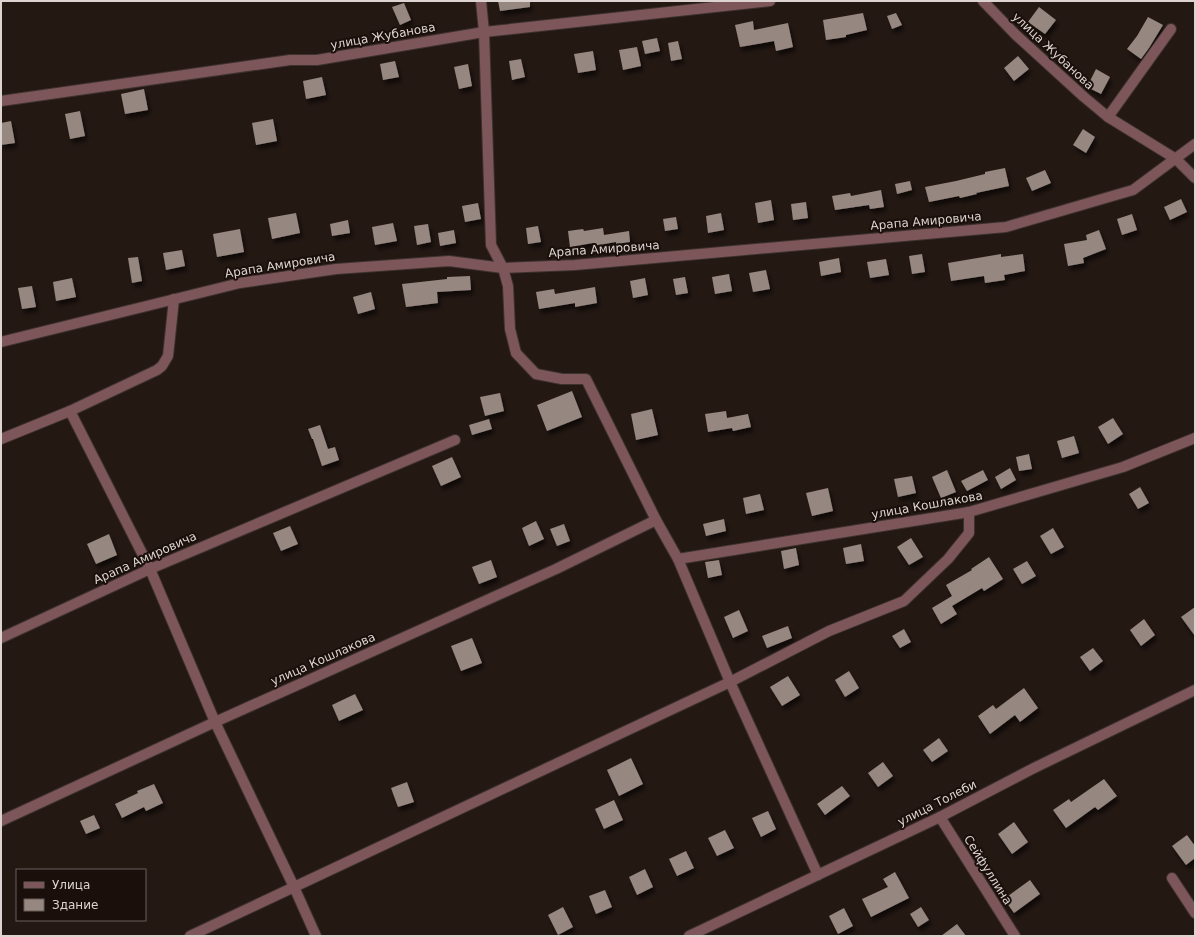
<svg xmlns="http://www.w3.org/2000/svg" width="1196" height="937" font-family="'DejaVu Sans',sans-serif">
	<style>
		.building { fill: #968780; filter: url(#shadow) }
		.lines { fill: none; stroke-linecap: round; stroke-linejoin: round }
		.minor-casing { stroke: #3e322e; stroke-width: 12 }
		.minor { stroke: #7d565a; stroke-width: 10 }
		.labels { text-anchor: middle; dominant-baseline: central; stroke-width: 4; stroke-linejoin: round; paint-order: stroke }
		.street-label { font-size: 12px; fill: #ddd4d1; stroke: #1a0f0a }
	</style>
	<defs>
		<filter id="shadow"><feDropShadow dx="2.5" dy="4.5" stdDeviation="2" flood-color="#0009"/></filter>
	</defs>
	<rect width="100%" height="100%" fill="#241813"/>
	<g class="building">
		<path d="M498 1H530V7L500 11Z"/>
		<path d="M404 3 411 20 400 25 392 7Z"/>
		<path d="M1039 7 1056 20 1045 34 1028 22Z"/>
		<path d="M863 13 867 30 846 35V37L826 40 823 20Z"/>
		<path d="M896 13 902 25 892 29 887 16Z"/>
		<path d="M1148 17 1163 25 1149 48 1141 59 1127 49 1137 36Z"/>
		<path d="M753 21 754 30 788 23 793 47 776 51 774 41 740 47 735 25Z"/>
		<path d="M657 38 660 51 645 54 642 41Z"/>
		<path d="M678 41 682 59 671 61 668 43Z"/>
		<path d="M637 47 641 66 623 70 619 50Z"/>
		<path d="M593 51 596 70 578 73 574 54Z"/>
		<path d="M1018 56 1029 69 1014 81 1004 68Z"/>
		<path d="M521 59 525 77 512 80 509 61Z"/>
		<path d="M395 61 399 77 383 80 380 64Z"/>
		<path d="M468 64 472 86 459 89 454 67Z"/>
		<path d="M1096 69 1110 77 1101 94 1087 87Z"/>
		<path d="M322 77 326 95 306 99 303 81Z"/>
		<path d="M144 89 148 110 125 114 121 94Z"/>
		<path d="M80 111 85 136 70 139 65 114Z"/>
		<path d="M273 119 277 141 256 145 252 123Z"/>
		<path d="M11 121 15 143 1 145V123Z"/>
		<path d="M1083 129 1095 137 1086 153 1073 145Z"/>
		<path d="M1005 168 1009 186 976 193 977 194 960 198 959 196 929 202 925 187 956 181 985 174V172Z"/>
		<path d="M1045 170 1051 183 1032 191 1026 178Z"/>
		<path d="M910 181 912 190 897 194 895 184Z"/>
		<path d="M881 190 884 207 870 209 869 205 835 210 832 196 850 193 851 196Z"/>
		<path d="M1181 199 1187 212 1170 220 1164 207Z"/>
		<path d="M771 200 774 220 758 223 755 203Z"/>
		<path d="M806 202 808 218 793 220 791 204Z"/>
		<path d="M478 203 481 219 465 222 462 206Z"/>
		<path d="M296 213 300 233 272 239 268 218Z"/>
		<path d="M721 213 724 230 708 233 706 216Z"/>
		<path d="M1132 214 1137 230 1122 235 1117 219Z"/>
		<path d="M676 217 678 229 665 231 663 219Z"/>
		<path d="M348 220 350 233 332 236 330 224Z"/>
		<path d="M393 223 397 241 375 245 372 227Z"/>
		<path d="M428 224 431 242 417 245 414 226Z"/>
		<path d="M538 226 541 242 528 244 526 228Z"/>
		<path d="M603 228 604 235 629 231 630 242 616 244V242L593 246V243L570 247 568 231 583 229 584 231Z"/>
		<path d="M240 229 244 252 217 257 213 234Z"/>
		<path d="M454 230 456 243 440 246 438 233Z"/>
		<path d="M1099 230 1106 249 1083 258 1084 263 1068 266 1064 244 1087 240 1086 235Z"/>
		<path d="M182 250 185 266 166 270 163 253Z"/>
		<path d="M922 254 925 272 912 274 909 256Z"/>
		<path d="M1001 254V257L1023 254 1025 271 1004 275 1005 280 985 283 984 276 951 281 948 263Z"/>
		<path d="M138 257 142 281 132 283 128 258Z"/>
		<path d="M839 258 841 272 821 276 819 262Z"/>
		<path d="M886 259 889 275 870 278 867 262Z"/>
		<path d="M766 270 770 289 753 292 749 273Z"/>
		<path d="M729 274 732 291 715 294 712 277Z"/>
		<path d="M470 276 471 290 437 292 438 303 406 307 402 284 447 279V277Z"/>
		<path d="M685 277 688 293 676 295 673 279Z"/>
		<path d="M72 278 76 297 56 301 53 282Z"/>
		<path d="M645 278 648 295 633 298 630 281Z"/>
		<path d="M32 286 36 307 22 309 18 288Z"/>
		<path d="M595 287 597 303 575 307V303L539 309 536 292 554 289 555 294Z"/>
		<path d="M371 292 375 309 358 314 353 297Z"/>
		<path d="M572 391 582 417 547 431 537 405Z"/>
		<path d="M500 393 504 411 485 416 480 397Z"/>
		<path d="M652 409 658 435 636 440 631 414Z"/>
		<path d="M726 411 727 418 748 414 751 427 733 431 732 428 708 432 705 414Z"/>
		<path d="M1113 418 1123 434 1108 444 1098 427Z"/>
		<path d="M489 419 492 429 472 435 469 425Z"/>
		<path d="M320 425 328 449 335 447 339 460 322 466 313 439H312L308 429Z"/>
		<path d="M1074 436 1079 453 1062 458 1057 441Z"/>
		<path d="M1029 454 1032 469 1019 471 1016 457Z"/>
		<path d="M452 457 461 477 441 486 432 466Z"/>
		<path d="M1010 468 1016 480 1001 489 995 477Z"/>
		<path d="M947 470 956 492 941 498 932 477Z"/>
		<path d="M983 470 988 480 967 491 961 481Z"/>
		<path d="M912 476 916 493 898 497 894 479Z"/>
		<path d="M1140 487 1149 503 1138 509 1129 494Z"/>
		<path d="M828 488 833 511 812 516 806 493Z"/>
		<path d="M760 494 764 510 746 514 743 498Z"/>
		<path d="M724 519 726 531 706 536 703 524Z"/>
		<path d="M536 521 544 539 529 546 522 528Z"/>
		<path d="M564 524 570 541 557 546 550 529Z"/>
		<path d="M290 526 298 544 281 551 273 533Z"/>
		<path d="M1053 528 1064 547 1051 554 1040 536Z"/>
		<path d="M109 534 117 555 96 564 87 544Z"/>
		<path d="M911 538 923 557 909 565 897 547Z"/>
		<path d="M861 544 864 561 846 564 843 548Z"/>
		<path d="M796 548 799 565 784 569 781 551Z"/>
		<path d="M989 557 1003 579 984 591 982 588 952 606 957 614 941 624 932 608 952 596 946 585 972 570 971 569Z"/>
		<path d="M491 560 497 577 479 584 472 567Z"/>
		<path d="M719 560 722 575 708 578 705 562Z"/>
		<path d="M1027 561 1036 576 1022 584 1013 569Z"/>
		<path d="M1195 607V636L1181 617Z"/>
		<path d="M739 610 748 631 733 638 724 617Z"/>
		<path d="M1144 619 1155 635 1141 646 1130 630Z"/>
		<path d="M788 626 792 638 767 648 762 636Z"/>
		<path d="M904 629 911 642 900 648 892 636Z"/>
		<path d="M472 638 482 663 461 671 451 646Z"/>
		<path d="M1093 648 1103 661 1090 671 1080 657Z"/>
		<path d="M849 671 859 688 845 697 835 680Z"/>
		<path d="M788 676 800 695 782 706 770 687Z"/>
		<path d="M1024 688 1038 708 1020 722 1015 715 990 734 978 716 993 705 996 709Z"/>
		<path d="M355 694 363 710 339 721 332 705Z"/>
		<path d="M939 738 948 751 932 762 923 750Z"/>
		<path d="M631 758 643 784 619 796 607 770Z"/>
		<path d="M883 762 893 776 878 787 868 773Z"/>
		<path d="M1104 779 1117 796 1098 810 1095 807 1066 828 1053 810 1069 799 1071 802Z"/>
		<path d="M407 782 414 802 398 807 391 788Z"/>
		<path d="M154 784 163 803 146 811 144 807 122 818 115 804 138 793 137 791Z"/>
		<path d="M842 786 850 796 825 815 817 804Z"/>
		<path d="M614 800 623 820 604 829 595 809Z"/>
		<path d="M768 811 776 829 761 837 752 818Z"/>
		<path d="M94 815 100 828 86 834 80 821Z"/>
		<path d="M1014 822 1028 842 1012 854 998 834Z"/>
		<path d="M725 830 734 848 717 856 708 838Z"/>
		<path d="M1187 835 1195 846V858L1186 865 1172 846Z"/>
		<path d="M686 851 694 868 677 876 669 859Z"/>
		<path d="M645 869 653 887 637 895 629 877Z"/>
		<path d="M895 872 909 898 871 917 862 899 888 887 883 879Z"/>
		<path d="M1030 880 1040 894 1014 913 1004 899Z"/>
		<path d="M605 890 612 907 596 914 589 896Z"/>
		<path d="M563 907 573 927 558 935 548 915Z"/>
		<path d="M921 907 929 920 918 927 910 914Z"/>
		<path d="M844 908 853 926 838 934 829 916Z"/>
		<path d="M957 924 966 936H941Z"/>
	</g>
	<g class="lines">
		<g class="minor-casing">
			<g id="minor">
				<path d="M481 1 484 32 491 245 503 268 508 286 510 329 516 353 536 374 562 379H586L656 520 678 559 730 682 818 875"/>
				<path d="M983 1 1016 35 1084 97 1108 117 1176 159 1195 178"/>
				<path d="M1 101 290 60H317L484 32 770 1"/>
				<path d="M1108 117 1171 29"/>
				<path d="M1 342 240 283 336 269 449 261 503 268 575 265 1006 227 1133 190 1195 144"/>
				<path d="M70 411 157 370 162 366 168 356 174 299"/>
				<path d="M1 439 70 411 150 569 215 722 294 887 316 936"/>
				<path d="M678 559 969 512 1123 467 1195 438"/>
				<path d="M1 638 150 569 455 440"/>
				<path d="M940 817 1015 936"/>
				<path d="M1 821 215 722 556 569 656 520"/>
				<path d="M1172 878 1195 913"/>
				<path d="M190 936 730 682 829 631 904 601 948 559 969 533V512"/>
				<path d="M689 936 940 817 1034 768 1195 690"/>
			</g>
		</g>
		<use href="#minor" class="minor"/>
	</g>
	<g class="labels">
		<g class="street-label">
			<text transform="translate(383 36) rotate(-10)">улица Жубанова</text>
			<text transform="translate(1053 51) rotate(43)">улица Жубанова</text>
			<text transform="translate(926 221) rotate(-5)">Арапа Амировича</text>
			<text transform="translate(604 249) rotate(-4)">Арапа Амировича</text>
			<text transform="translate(280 265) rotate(-9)">Арапа Амировича</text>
			<text transform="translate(927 505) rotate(-10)">улица Кошлакова</text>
			<text transform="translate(145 558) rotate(-24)">Арапа Амировича</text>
			<text transform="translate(323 659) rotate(-24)">улица Кошлакова</text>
			<text transform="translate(937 803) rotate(-27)">улица Толеби</text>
			<text transform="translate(988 870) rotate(58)">Сейфуллина</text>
		</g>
	</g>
	<rect width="1196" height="937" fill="none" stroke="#ddd4d1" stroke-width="4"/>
	<rect x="16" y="869" width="130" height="52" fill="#1a0f0a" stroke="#685e5a"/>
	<rect x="24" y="882" width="20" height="6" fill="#7d565a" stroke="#685e5a"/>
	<text x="52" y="889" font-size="12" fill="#ddd4d1">Улица</text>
	<rect x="24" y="899" width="20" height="12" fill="#968780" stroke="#685e5a"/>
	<text x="52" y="909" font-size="12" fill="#ddd4d1">Здание</text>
</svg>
